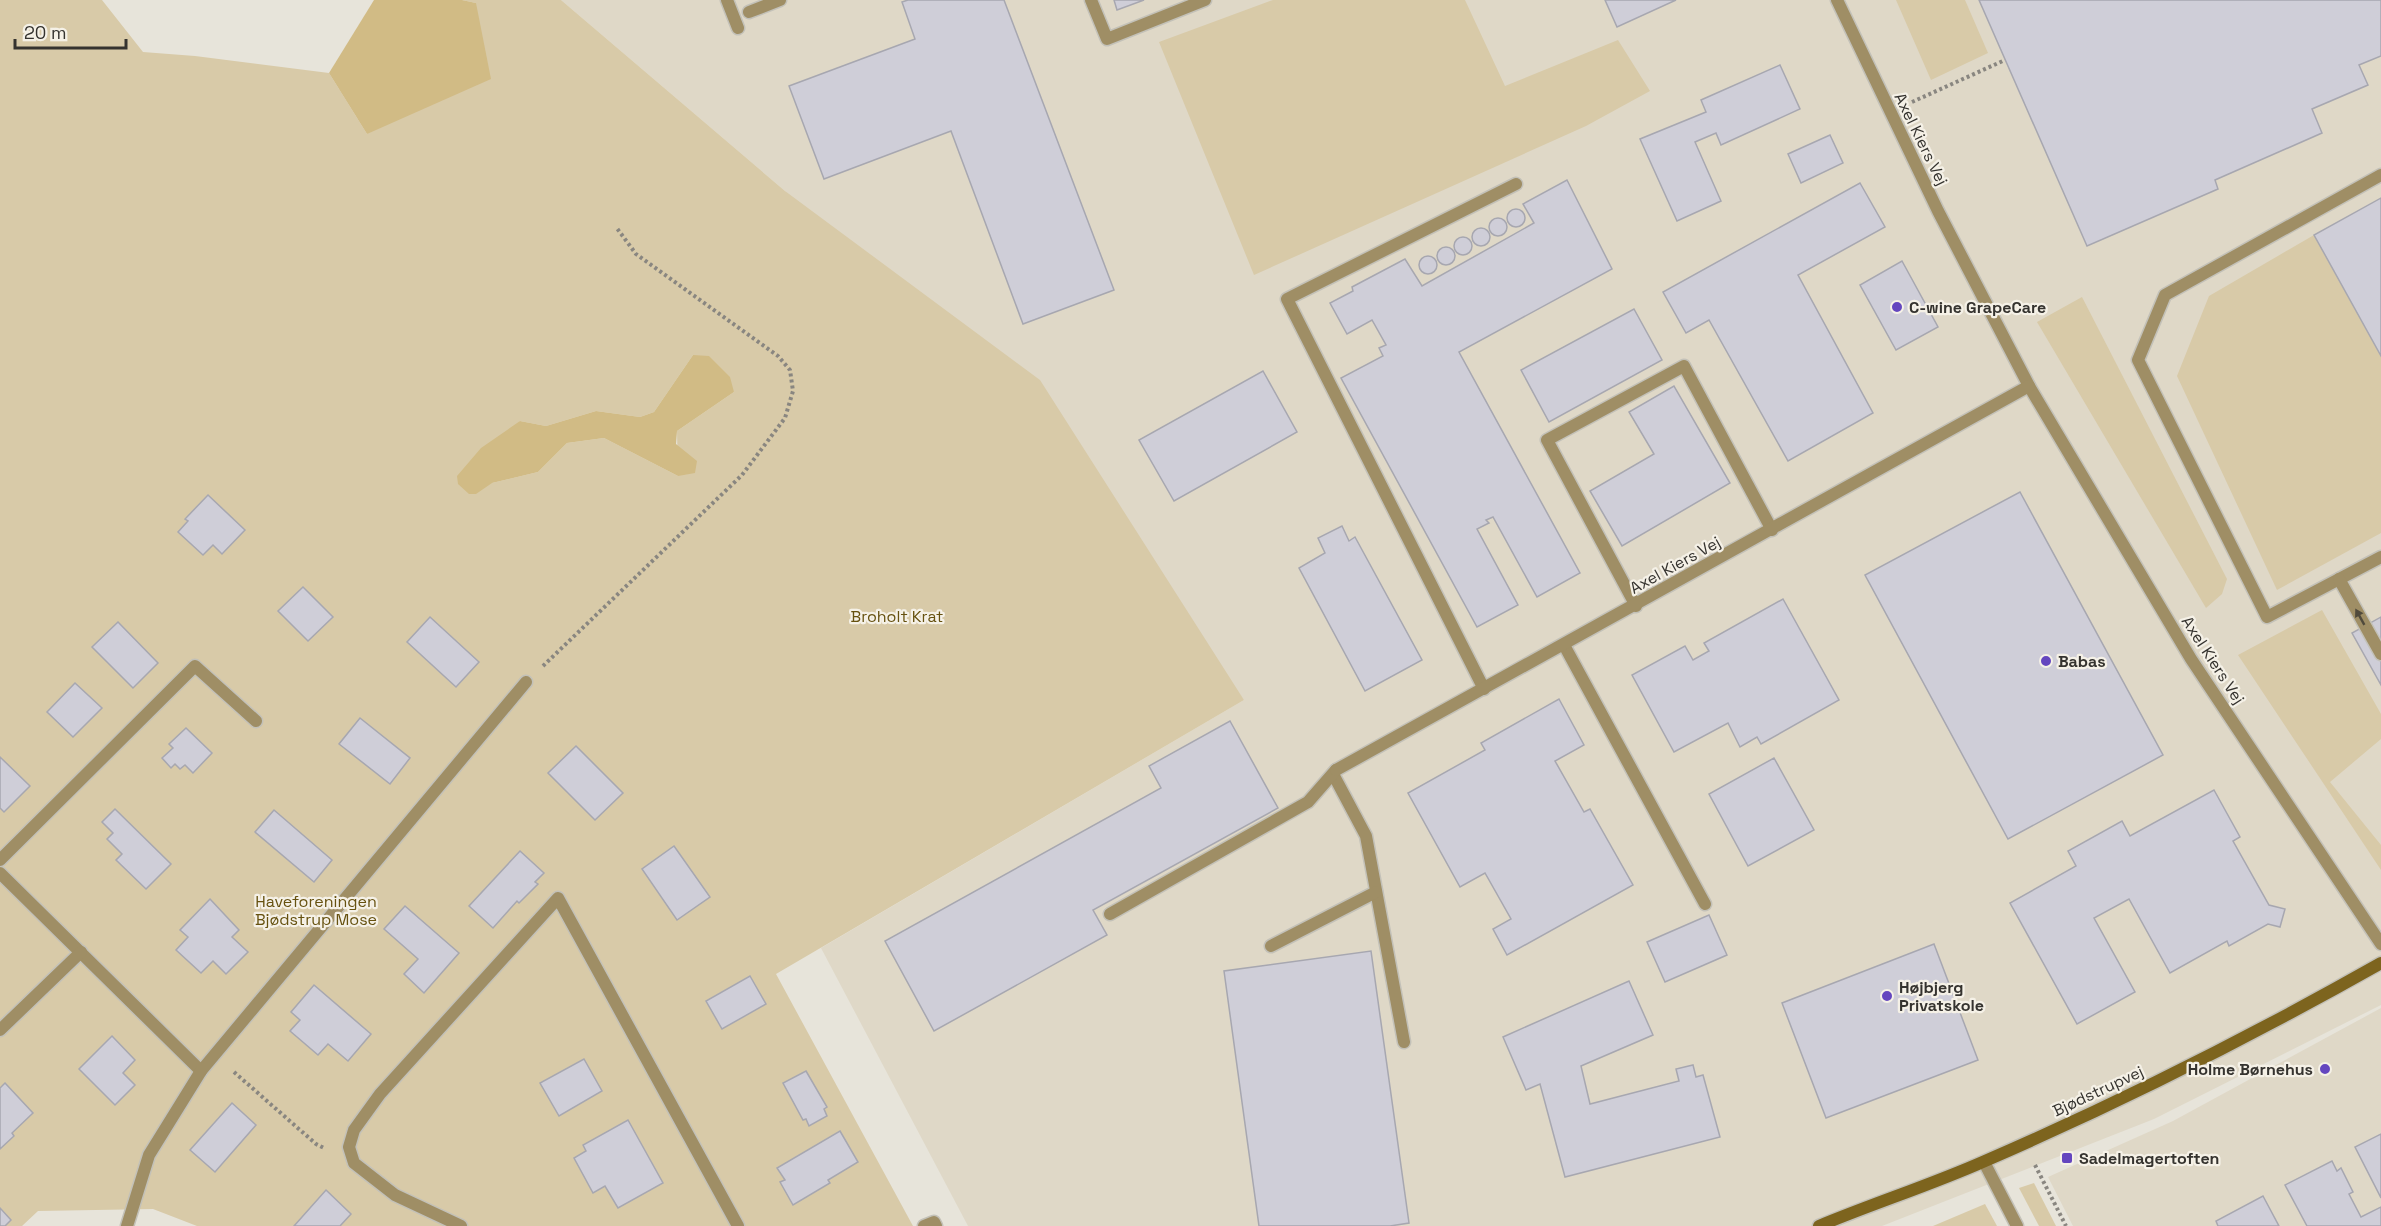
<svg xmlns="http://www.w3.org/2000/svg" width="2381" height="1226" font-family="'Space Grotesk',sans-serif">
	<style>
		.built { fill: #dfd8c7 }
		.green { fill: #d8caa8; fill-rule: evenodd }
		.water { fill: #d1bb85 }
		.building { fill: #cfced8; stroke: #a7a7b0; stroke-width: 1.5 }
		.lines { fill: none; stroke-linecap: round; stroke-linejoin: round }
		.lane-casing { stroke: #c3c1b8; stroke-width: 15 }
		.street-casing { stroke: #c3c1b8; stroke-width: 15 }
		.secondary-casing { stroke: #c3c1b8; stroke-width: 15 }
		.path { stroke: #898680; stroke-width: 4; stroke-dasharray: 3 3; stroke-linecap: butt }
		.lane { stroke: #9f8e65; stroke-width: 12 }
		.street { stroke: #9f8e65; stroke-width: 12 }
		.secondary { stroke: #7d641e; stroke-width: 12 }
		.oneway { fill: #504a3c }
		.poi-dot { fill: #6446bf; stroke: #f5f1e7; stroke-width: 2 }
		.labels { text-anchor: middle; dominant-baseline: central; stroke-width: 4.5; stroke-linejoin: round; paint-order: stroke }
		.street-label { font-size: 16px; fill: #35332f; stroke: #f5f1e7 }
		.poi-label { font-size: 16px; font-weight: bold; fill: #35332f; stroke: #f5f1e7; text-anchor: start }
		.park-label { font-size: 16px; fill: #66510f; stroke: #f5f1e7 }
	</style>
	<rect width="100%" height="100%" fill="#e7e4da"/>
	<g class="built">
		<path d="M561 0H2381V1005L2154 1119 1882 1226H968L821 948 1244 700 785 191Z"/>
		<path d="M2381 1008V1226H2073L2048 1177 2173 1121Z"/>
	</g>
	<g class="green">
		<path d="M0 0H102L143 52 195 56 329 73 367 134 476 3 462 0H561L785 191 1040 380 1244 700 776 974 913 1226H197L153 1209 38 1211 22 1226H0ZM693 355 734 392 677 431 678 476 604 438 567 443 538 472 492 483 520 421 546 426 596 411 640 417 654 412Z"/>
		<path d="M1273 0H1465L1505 86 1618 40 1650 91 1586 126 1254 275 1159 42Z"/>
		<path d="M1896 0H1965L1988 53 1931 80Z"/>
		<path d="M2314 235 2381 356V533L2277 590 2177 376 2209 296Z"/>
		<path d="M2082 297 2227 579 2222 594 2206 608 2037 322Z"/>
		<path d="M2322 610 2381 714V739L2330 782 2381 845V870L2238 655Z"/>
		<path d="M2034 1183 2056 1226H2039L2019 1188Z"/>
		<path d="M1985 1204 1997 1226H1933Z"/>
	</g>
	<g class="water">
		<path d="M374 0H462L476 3 491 79 367 134 329 73Z"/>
		<path d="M693 355 709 356 730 377 734 392 677 431 676 444 697 461 695 473 678 476 604 438 567 443 538 472 492 483 476 494H469L458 484 457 476 481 448 520 421 546 426 596 411 640 417 654 412Z"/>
	</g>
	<g class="building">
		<path d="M908 0H1004L1114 290 1023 324 951 131 824 179 789 86 915 39 902 2Z"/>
		<path d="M1114 0H1144L1117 10Z"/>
		<path d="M1605 0H1676L1617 27Z"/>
		<path d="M1979 0H2381V56L2359 65 2368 85 2312 109 2322 133 2215 180 2218 189 2087 246Z"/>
		<path d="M1780 65 1800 109 1721 145 1716 133 1695 142 1721 201 1677 221 1640 139 1706 112 1701 100Z"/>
		<path d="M1830 135 1843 163 1801 183 1788 154Z"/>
		<path d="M1567 180 1612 269 1459 352 1580 573 1537 597 1493 517 1486 520 1489 523 1477 529 1518 605 1477 627 1341 378 1383 356 1379 348 1386 345 1372 320 1347 334 1330 303 1353 291 1352 287 1405 259 1422 286 1534 223 1523 204Z"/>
		<path d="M1860 183 1885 227 1798 275 1873 413 1788 461 1709 320 1686 333 1663 292Z"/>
		<path d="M2381 198V356L2314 235Z"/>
		<circle cx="1516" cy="218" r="9"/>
		<circle cx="1498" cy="227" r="9"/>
		<circle cx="1481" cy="237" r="9"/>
		<circle cx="1463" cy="246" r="9"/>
		<circle cx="1446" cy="256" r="9"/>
		<circle cx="1428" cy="265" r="9"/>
		<path d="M1902 261 1938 327 1896 350 1860 285Z"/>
		<path d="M1634 309 1662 360 1549 422 1521 370Z"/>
		<path d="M1263 371 1297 432 1174 501 1139 440Z"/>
		<path d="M1674 386 1730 483 1622 546 1590 491 1654 454 1629 412Z"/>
		<path d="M2020 492 2163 755 2008 839 1865 575Z"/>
		<path d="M208 495 245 530 222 554 213 545 203 555 178 532 188 521 185 519Z"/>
		<path d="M1342 526 1349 541 1355 537 1422 660 1365 691 1299 568 1325 553 1318 538Z"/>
		<path d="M303 587 333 617 308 641 278 611Z"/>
		<path d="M1783 599 1839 700 1761 744 1757 737 1740 747 1728 723 1674 752 1632 675 1685 646 1693 660 1709 651 1704 643Z"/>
		<path d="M430 617 479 662 456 687 407 642Z"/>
		<path d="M2381 617V685L2352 633Z"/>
		<path d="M118 622 158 663 133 688 92 647Z"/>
		<path d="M75 683 102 708 73 737 47 712Z"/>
		<path d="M1559 699 1584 745 1555 761 1584 812 1590 809 1633 885 1507 955 1493 929 1511 919 1485 873 1460 887 1408 793 1485 750 1481 743Z"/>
		<path d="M360 718 410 758 390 784 339 744Z"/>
		<path d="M1230 721 1278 808 1093 910 1107 935 934 1031 885 941 1161 788 1149 766Z"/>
		<path d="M186 728 212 753 193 773 185 765 180 769 175 764 171 768 162 758 173 748 169 744Z"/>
		<path d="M576 746 623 793 595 820 548 773Z"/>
		<path d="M0 757 30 786 4 812 0 808Z"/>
		<path d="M1774 758 1814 830 1748 866 1709 794Z"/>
		<path d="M2214 790 2240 837 2233 841 2269 905 2285 909 2280 927 2268 924 2229 946 2227 941 2170 973 2129 899 2094 918 2135 992 2077 1024 2010 903 2076 866 2068 851 2122 821 2130 836Z"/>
		<path d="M115 809 171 864 146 889 116 860 122 854 107 839 113 833 102 822Z"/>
		<path d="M274 810 332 860 314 882 255 832Z"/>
		<path d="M674 846 710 897 677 920 642 869Z"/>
		<path d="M520 851 544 873 535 882 538 884 519 903 517 901 493 928 469 906Z"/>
		<path d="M210 899 239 930 232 937 248 952 226 974 213 961 201 973 176 950 188 937 180 930Z"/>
		<path d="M405 906 459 953 424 993 404 974 418 959 384 929Z"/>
		<path d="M1709 915 1727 955 1665 982 1647 942Z"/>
		<path d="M1934 944 1978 1060 1826 1118 1782 1003Z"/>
		<path d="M1371 951 1409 1223 1390 1226H1259L1224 971Z"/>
		<path d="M750 976 766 1004 722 1029 706 1001Z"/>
		<path d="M1629 981 1653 1035 1581 1066 1590 1104 1679 1081 1676 1069 1693 1065 1696 1077 1703 1075 1720 1137 1565 1177 1540 1084 1526 1090 1503 1037Z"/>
		<path d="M314 985 371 1034 348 1061 328 1044 318 1055 290 1031 300 1020 291 1012Z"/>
		<path d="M112 1036 135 1060 123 1073 135 1085 115 1105 79 1069Z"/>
		<path d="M584 1059 602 1091 559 1116 540 1083Z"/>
		<path d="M806 1071 827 1107 824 1109 827 1116 809 1126 806 1119 803 1120 783 1083Z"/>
		<path d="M5 1083 33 1113 12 1133 14 1136 0 1149V1088Z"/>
		<path d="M232 1103 256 1125 215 1172 190 1150Z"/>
		<path d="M628 1120 663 1183 618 1208 605 1186 593 1193 574 1158 586 1151 583 1145Z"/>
		<path d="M840 1131 858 1162 828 1180 830 1183 793 1205 780 1182 785 1180 777 1168Z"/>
		<path d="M2381 1134V1198L2355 1147Z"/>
		<path d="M2332 1161 2337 1171 2341 1168 2353 1192 2349 1194 2361 1217 2381 1207V1226H2307L2285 1185Z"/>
		<path d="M326 1190 351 1214 340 1226H294Z"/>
		<path d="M2263 1196 2279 1226H2218L2216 1221Z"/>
		<path d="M0 1208 11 1220 5 1226H0Z"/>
	</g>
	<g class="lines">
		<g class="lane-casing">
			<g id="lane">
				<path d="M727 0 738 28"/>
				<path d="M1091 0 1107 39 1205 0"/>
				<path d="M2381 175 2165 295 2138 360 2267 617 2381 557"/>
				<path d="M2339 579 2381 654"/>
				<path d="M1636 606 1547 440 1684 366 1772 530"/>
				<path d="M1564 645 1705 904"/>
				<path d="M1484 689 1287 299 1516 184"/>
				<path d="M1333 774 1366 836 1404 1042"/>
				<path d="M0 860 195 666 256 721"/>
				<path d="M0 873 201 1071"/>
				<path d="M1110 914 1308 802 1336 770"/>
				<path d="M1271 946 1376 892"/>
				<path d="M0 1030 81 952"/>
				<path d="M127 1226 149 1155 201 1071 526 682"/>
				<path d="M461 1226 395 1195 354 1163 349 1147 354 1130 380 1094 558 898 738 1226"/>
				<path d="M924 1226 934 1222 936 1226"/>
			</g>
		</g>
		<g class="street-casing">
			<g id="street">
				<path d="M1837 0 1938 211 2029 386 2191 659 2381 944"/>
				<path d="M749 12 780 0"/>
				<path d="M1336 770 2029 386"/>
				<path d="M1984 1162 2017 1226"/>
			</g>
		</g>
		<g class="secondary-casing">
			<path id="secondary" d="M1819 1226C1874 1203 1931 1185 1985 1161 2121 1102 2252 1036 2381 963"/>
		</g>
		<g class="path">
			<path d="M1912 102 2005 60"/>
			<path d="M543 666 742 475 785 418 793 391 790 370 778 356 636 254 616 227"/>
			<path d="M234 1072 316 1144 324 1148"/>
			<path d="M2035 1165 2066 1226"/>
		</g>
		<use href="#lane" class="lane"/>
		<use href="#street" class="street"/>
		<use href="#secondary" class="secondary"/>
	</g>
	<defs><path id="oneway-solid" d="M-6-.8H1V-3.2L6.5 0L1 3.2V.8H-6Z" transform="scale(1.5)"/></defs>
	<use class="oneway" href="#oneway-solid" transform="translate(2360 617) rotate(-119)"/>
	<g class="poi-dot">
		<circle cx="1897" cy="307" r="6"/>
		<circle cx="2046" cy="661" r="6"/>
		<circle cx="1887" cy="996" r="6"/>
		<circle cx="2325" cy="1069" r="6"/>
		<rect x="2061" y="1152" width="12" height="12" rx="3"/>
	</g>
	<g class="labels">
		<g class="street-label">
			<text transform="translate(1921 139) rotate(64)">Axel Kiers Vej</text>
			<text transform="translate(1675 565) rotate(-29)">Axel Kiers Vej</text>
			<text transform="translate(2213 660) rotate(57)">Axel Kiers Vej</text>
			<text transform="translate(2098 1091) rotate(-25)">Bjødstrupvej</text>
		</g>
		<g class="poi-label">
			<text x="1909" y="307">C-wine GrapeCare</text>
			<text x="2058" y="661">Babas</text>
			<text x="1899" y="987">Højbjerg<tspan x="1899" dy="18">Privatskole</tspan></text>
			<text x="2313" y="1069" text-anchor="end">Holme Børnehus</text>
			<text x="2079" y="1158">Sadelmagertoften</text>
		</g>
		<g class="park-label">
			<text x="897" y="616">Broholt Krat</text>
			<text x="316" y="901">Haveforeningen<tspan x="316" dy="18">Bjødstrup Mose</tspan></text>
		</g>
	</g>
	<path d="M15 39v9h111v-9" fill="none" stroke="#35332f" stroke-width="3"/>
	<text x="24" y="39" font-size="18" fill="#35332f" stroke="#f5f1e7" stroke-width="4.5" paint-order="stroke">20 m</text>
</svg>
